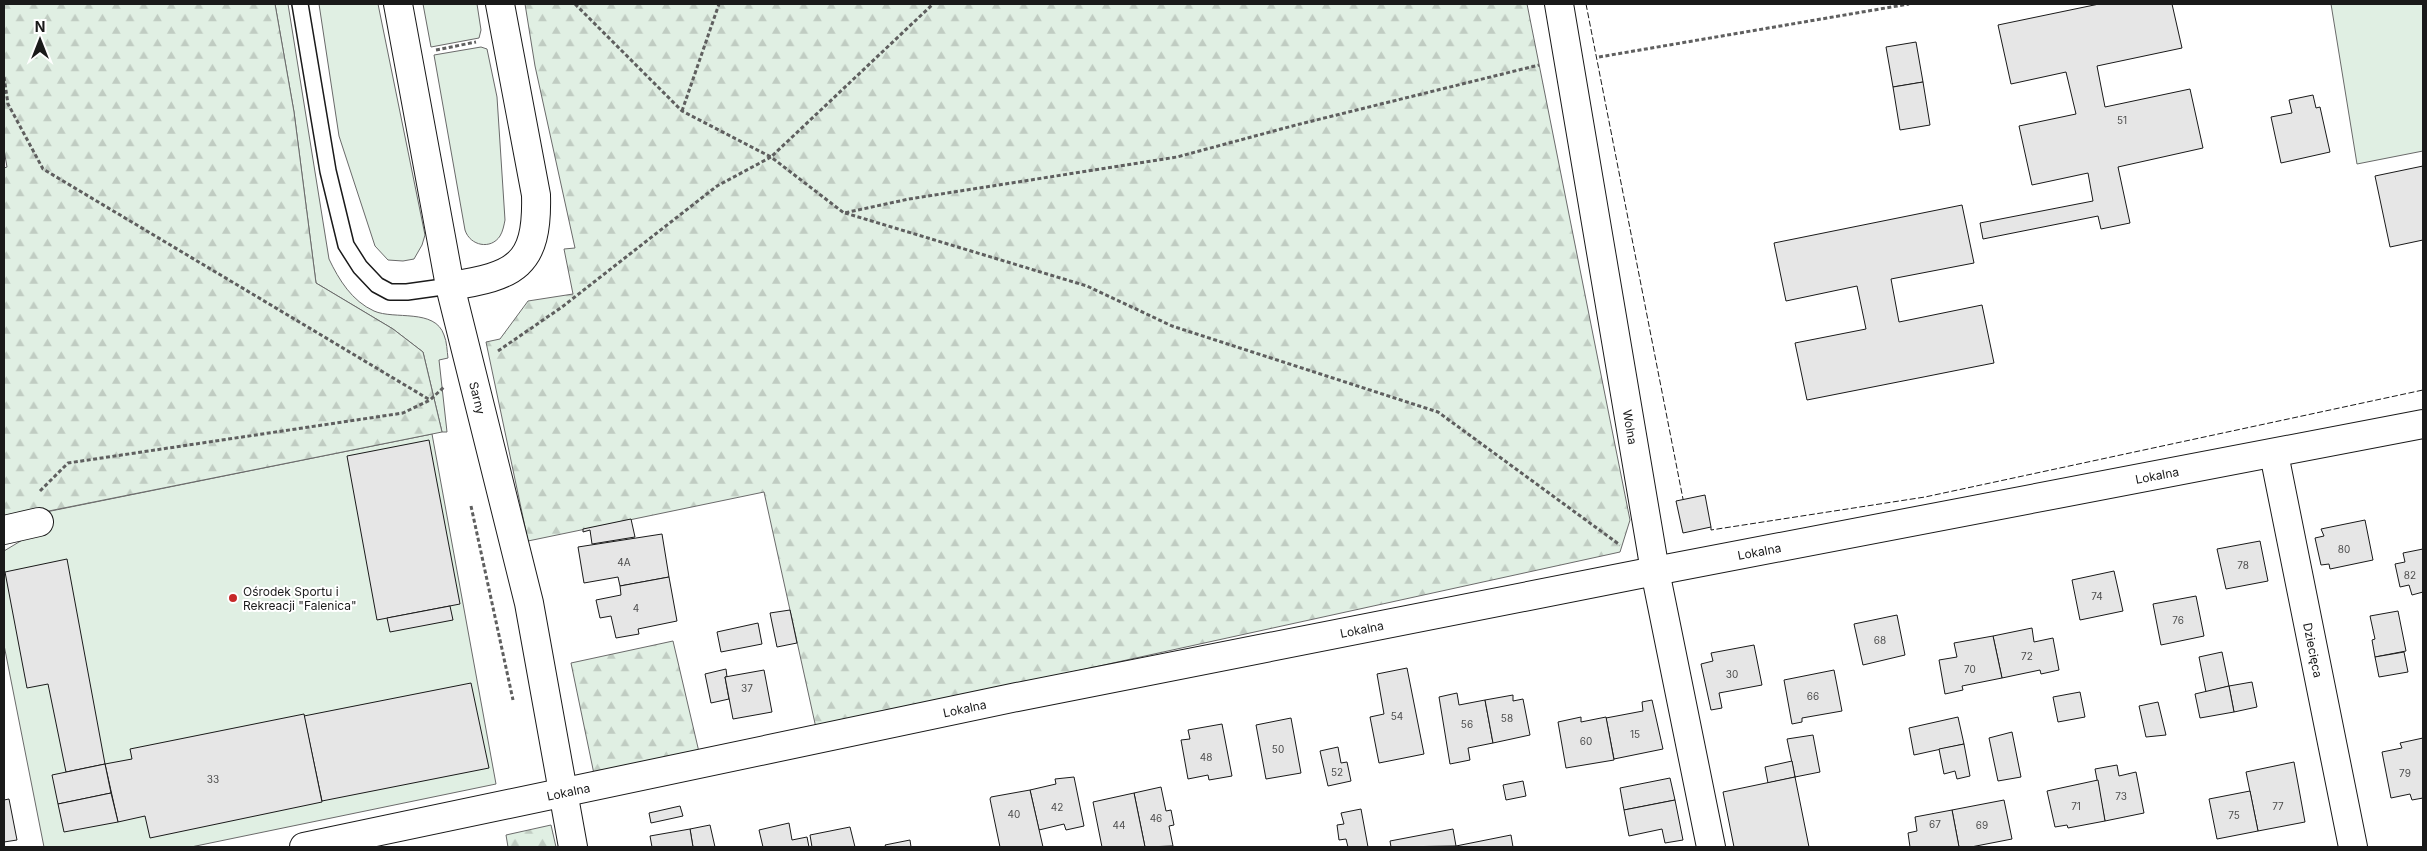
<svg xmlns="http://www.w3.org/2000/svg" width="2427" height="851" font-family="Inter,sans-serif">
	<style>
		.grass { fill: #e0efe3; stroke: #6a6a6a }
		.forest { fill: url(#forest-firs); stroke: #6a6a6a }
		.building { fill: #e6e6e6; stroke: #1a1a1a }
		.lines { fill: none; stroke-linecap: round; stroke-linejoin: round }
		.lane-casing { stroke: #1a1a1a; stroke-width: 18 }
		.street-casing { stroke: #1a1a1a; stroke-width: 30 }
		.path { stroke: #5f5f5f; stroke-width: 3; stroke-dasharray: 4 2.5; stroke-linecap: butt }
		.lane { stroke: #fff; stroke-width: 15 }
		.street { stroke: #fff; stroke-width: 28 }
		.fence { stroke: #1a1a1a; stroke-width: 1; stroke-dasharray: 6 2.5; stroke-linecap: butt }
		.poi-dot { fill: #c62828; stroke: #fff; stroke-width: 2 }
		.labels { text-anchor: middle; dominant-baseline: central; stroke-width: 4; stroke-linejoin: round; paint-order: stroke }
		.number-label { font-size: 10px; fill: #4d4d4d }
		.street-label { font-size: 12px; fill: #1a1a1a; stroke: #fff }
		.poi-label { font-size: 12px; fill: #1a1a1a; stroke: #fff; text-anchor: start }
	</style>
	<defs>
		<pattern id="forest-firs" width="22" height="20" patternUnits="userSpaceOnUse" patternTransform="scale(1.25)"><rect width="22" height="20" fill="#e0efe3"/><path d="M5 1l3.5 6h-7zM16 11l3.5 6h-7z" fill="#c0ccc2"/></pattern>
	</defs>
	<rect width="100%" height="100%" fill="#fff"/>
	<g class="grass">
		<path d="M275 4H288L329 259C339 280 352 301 374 311 394 320 435 308 444 335 447 342 447 351 448 358L439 360 447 432H442L423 352 393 329 316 283 294 112Z"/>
		<path d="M319 4H378L425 235 422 245 414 259 403 261 388 260 375 246 339 136Z"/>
		<path d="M423 4H477L481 30 479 38 431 47Z"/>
		<path d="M2331 4H2423V151L2357 164Z"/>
		<path d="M481 47 487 49 497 97 505 220C504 225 503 231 500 236 491 250 470 246 465 230L434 55Z"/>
		<path d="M432 434 496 784 191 847H44L4 645V551L29 536 36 514Z"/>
	</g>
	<g class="forest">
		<path d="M4 4H275L294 112 316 283 393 329 423 352 442 432 4 520V168L7 167 4 150Z"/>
		<path d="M525 4H1527L1630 520 1620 552 816 728 764 492 528 541 486 342 500 339 528 301 573 294 564 249 575 248 535 66Z"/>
		<path d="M673 641 699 752 594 774 571 663Z"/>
		<path d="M551 825 556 847H508L506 835Z"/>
	</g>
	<g class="building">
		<path d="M2099 4H2172L2182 48 2097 66 2105 107 2190 89 2203 148 2118 167 2130 223 2101 229 2098 216 1983 239 1980 223 2093 201 2088 173 2032 185 2019 126 2076 114 2066 72 2011 84 1998 25Z"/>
		<path d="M1916 42 1923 82 1893 87 1886 47Z"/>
		<path d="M1923 82 1930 125 1900 130 1893 87Z"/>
		<path d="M2313 95 2316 108 2320 107 2330 152 2281 163 2271 117 2292 113 2289 100Z"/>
		<path d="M2423 166V240L2390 247 2375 176Z"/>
		<path d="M1962 205 1974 263 1891 279 1899 322 1982 305 1994 363 1807 400 1795 343 1866 329 1857 286 1786 301 1774 243Z"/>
		<path d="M429 440 460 604 377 620 347 456Z"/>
		<path d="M1705 495 1711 527 1683 533 1676 501Z"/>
		<path d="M631 519 635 537 592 544 590 530 583 532V529Z"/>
		<path d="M2365 520 2373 560 2330 569 2329 564 2321 565 2315 538 2324 536 2321 529Z"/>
		<path d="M662 534 669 577 620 586 618 577 584 583 578 547Z"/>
		<path d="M2260 541 2268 581 2226 589 2217 549Z"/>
		<path d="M2423 549V592L2412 595 2409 585 2400 587 2395 564 2405 562 2403 553Z"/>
		<path d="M67 559 105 764 66 772 48 684 27 688 5 572Z"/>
		<path d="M2114 571 2123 611 2080 620 2072 580Z"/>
		<path d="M669 577 677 621 638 629 639 634 616 638 611 616 600 618 596 600 621 595 620 586Z"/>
		<path d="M2196 596 2204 636 2161 645 2153 604Z"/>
		<path d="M450 606 453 620 390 632 387 618Z"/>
		<path d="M790 610 797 643 777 647 770 613Z"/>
		<path d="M2398 611 2406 651 2375 657 2372 640 2375 639 2370 616Z"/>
		<path d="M1897 615 1905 655 1863 665 1854 624Z"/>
		<path d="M758 623 762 644 721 652 717 632Z"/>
		<path d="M2032 628 2034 642 2053 638 2059 670 2041 674 2040 670 2002 678 1993 636Z"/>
		<path d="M1993 636 2002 678 1962 686 1963 690 1945 694 1939 660 1957 657 1954 643Z"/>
		<path d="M1754 645 1762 685 1719 693 1722 708 1711 710 1701 664 1713 661 1711 653Z"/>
		<path d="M2222 652 2229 686 2206 692 2199 657Z"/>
		<path d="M2404 652 2408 672 2379 677 2375 657Z"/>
		<path d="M1407 668 1424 754 1379 763 1370 717 1384 714 1377 674Z"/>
		<path d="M726 669 727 677H725L729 699 711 703 705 674Z"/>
		<path d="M764 670 772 712 733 719 725 677Z"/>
		<path d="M1834 670 1842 711 1802 718V722L1792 724 1784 680Z"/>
		<path d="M2252 682 2257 707 2234 712 2229 686Z"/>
		<path d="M471 683 489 768 322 801 304 716Z"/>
		<path d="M2229 686 2234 712 2200 718 2195 694Z"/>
		<path d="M2080 692 2085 717 2058 722 2053 697Z"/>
		<path d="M1457 693 1459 705 1485 700 1493 743 1468 748 1470 760 1450 764 1439 697Z"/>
		<path d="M1513 695V701L1523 699 1530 735 1493 743 1485 700Z"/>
		<path d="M1652 700 1663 749 1614 759 1606 718 1643 711 1642 702Z"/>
		<path d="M2158 702 2166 735 2146 737 2139 706Z"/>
		<path d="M304 714 322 802 150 838 145 816 118 822 105 764 132 759 130 749Z"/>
		<path d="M1581 717V722L1606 717 1614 760 1566 768 1558 722Z"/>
		<path d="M1958 717 1964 744 1914 755 1909 728Z"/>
		<path d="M1291 718 1301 773 1266 779 1256 725Z"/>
		<path d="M1222 724 1232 776 1209 780 1208 775 1188 779 1181 740 1190 739 1188 730Z"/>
		<path d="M2012 732 2021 777 1998 781 1989 738Z"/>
		<path d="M1813 735 1820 772 1795 777 1787 739Z"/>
		<path d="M2423 738V798L2412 800 2410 794 2391 798 2382 752 2402 748 2400 743Z"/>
		<path d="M1964 744 1970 776 1957 779 1955 771 1944 774 1939 749Z"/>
		<path d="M1338 747 1341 763 1347 762 1351 781 1328 786 1320 751Z"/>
		<path d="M1792 761 1795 777 1768 783 1765 767Z"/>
		<path d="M2294 762 2305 822 2258 831 2246 772Z"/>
		<path d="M105 764 111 793 58 804 52 775Z"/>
		<path d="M2117 765 2119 776 2136 772 2144 813 2105 821 2095 769Z"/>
		<path d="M1074 777 1084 826 1066 830 1064 824 1039 830 1030 790 1056 784 1055 779Z"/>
		<path d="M1795 777 1809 847H1734L1723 792Z"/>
		<path d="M1670 778 1675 800 1624 810 1620 788Z"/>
		<path d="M2098 780 2105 821 2068 828 2067 825 2055 827 2047 791Z"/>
		<path d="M1523 781 1526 796 1506 800 1503 785Z"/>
		<path d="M1161 787 1166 811 1171 810 1174 825 1169 826 1173 846 1145 847 1134 793Z"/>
		<path d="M1030 790 1043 847H1000L990 799 991 797Z"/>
		<path d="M2250 791 2258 831 2217 839 2209 799Z"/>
		<path d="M111 793 118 822 64 832 58 804Z"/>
		<path d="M1134 793 1145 847H1102L1093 802Z"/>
		<path d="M9 799 17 840 4 842V800Z"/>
		<path d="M1675 800 1683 840 1665 843 1662 829 1629 836 1624 810Z"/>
		<path d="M2004 800 2012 839 1971 847H1959L1952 810Z"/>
		<path d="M680 806 683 816 651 823 649 813Z"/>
		<path d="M1361 809 1368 847H1348L1346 839 1339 840 1337 825 1344 824 1341 813Z"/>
		<path d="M1952 810 1959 847H1910L1908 833 1917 831 1915 817Z"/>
		<path d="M789 823 792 840 807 837 809 847H763L759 830Z"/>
		<path d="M710 825 715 847H693L690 829Z"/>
		<path d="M850 827 855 847H812L810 835Z"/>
		<path d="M690 829 693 847H652L650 836Z"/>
		<path d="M1453 829 1456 846 1391 847 1390 841Z"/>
		<path d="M1511 835 1513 847H1457L1456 846Z"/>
		<path d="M910 840 911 847H886L885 845Z"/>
	</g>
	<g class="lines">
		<g class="lane-casing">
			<path id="lane" d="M300 4 328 171 346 245 360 267 377 285 390 292H407L450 286"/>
		</g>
		<g class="street-casing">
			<g id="street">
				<path id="s1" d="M398 4 450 286 529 603 573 847"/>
				<path id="s2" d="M1559 4 1655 571 1711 847"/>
				<path d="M450 286C515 276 538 266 536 195L500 4"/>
				<path id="s3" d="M2274 454 2353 847"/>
				<path d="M4 530 39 522"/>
				<path id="s4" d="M304 847 1017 697 1655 571 2423 424"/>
			</g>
		</g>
		<g class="path">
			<path d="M575 4 682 111 771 157 933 4"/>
			<path d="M436 50 476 42"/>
			<path d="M1599 57 1909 4"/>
			<path d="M4 77 8 104 43 169 430 400"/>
			<path d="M682 111 719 4"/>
			<path d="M845 213 1087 286 1172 326 1438 412 1620 545"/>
			<path d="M498 351 562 307 717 186 771 157 844 213 909 199 1177 157 1296 125 1539 65"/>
			<path d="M40 491 68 463 403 413 430 400 445 386"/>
			<path d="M471 506 513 700"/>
		</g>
		<use href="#lane" class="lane"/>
		<use href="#street" class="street"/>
		<g class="fence">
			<path d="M1586 4 1683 499"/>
			<path d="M1711 527V530L1925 497 2423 390"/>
		</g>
	</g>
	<circle class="poi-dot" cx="233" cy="598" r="5"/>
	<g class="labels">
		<g class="number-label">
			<text x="2122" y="120">51</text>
			<text x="2344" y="549">80</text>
			<text x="624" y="562">4A</text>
			<text x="2243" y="565">78</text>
			<text x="2410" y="575">82</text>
			<text x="2097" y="596">74</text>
			<text x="636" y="608">4</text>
			<text x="2178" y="620">76</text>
			<text x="1880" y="640">68</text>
			<text x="2027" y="656">72</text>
			<text x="1970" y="669">70</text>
			<text x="1732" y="674">30</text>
			<text x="747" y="688">37</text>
			<text x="1813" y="696">66</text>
			<text x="1397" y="716">54</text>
			<text x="1507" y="718">58</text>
			<text x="1467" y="724">56</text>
			<text x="1635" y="734">15</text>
			<text x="1586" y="741">60</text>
			<text x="1278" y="749">50</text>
			<text x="1206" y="757">48</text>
			<text x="1337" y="772">52</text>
			<text x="2405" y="773">79</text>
			<text x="213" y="779">33</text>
			<text x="2121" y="796">73</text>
			<text x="2076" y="806">71</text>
			<text x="2278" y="806">77</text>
			<text x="1057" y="807">42</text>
			<text x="1014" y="814">40</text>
			<text x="2234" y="815">75</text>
			<text x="1156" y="818">46</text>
			<text x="1935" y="824">67</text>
			<text x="1119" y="825">44</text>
			<text x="1982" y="825">69</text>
		</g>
		<g class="street-label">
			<text stroke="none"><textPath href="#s1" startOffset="402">Sarny</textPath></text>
			<text stroke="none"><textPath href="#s2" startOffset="429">Wolna</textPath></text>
			<text stroke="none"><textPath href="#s4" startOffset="1890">Lokalna</textPath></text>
			<text stroke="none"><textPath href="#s4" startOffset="1485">Lokalna</textPath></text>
			<text stroke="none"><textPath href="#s4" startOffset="1080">Lokalna</textPath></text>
			<text stroke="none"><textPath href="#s3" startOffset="200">Dziecięca</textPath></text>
			<text stroke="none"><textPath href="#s4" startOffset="675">Lokalna</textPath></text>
			<text stroke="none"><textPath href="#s4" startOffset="270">Lokalna</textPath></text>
		</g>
		<g class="poi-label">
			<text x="243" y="591">Ośrodek Sportu i<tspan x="243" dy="14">Rekreacji "Falenica"</tspan></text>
		</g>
	</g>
	<rect width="2427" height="851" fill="none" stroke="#1a1a1a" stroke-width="10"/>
	<g transform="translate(40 40)" stroke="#ffffff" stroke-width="4" paint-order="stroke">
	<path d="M0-4L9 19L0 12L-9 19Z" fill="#1a1a1a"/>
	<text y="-8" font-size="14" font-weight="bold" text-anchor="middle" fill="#1a1a1a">N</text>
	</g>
</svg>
